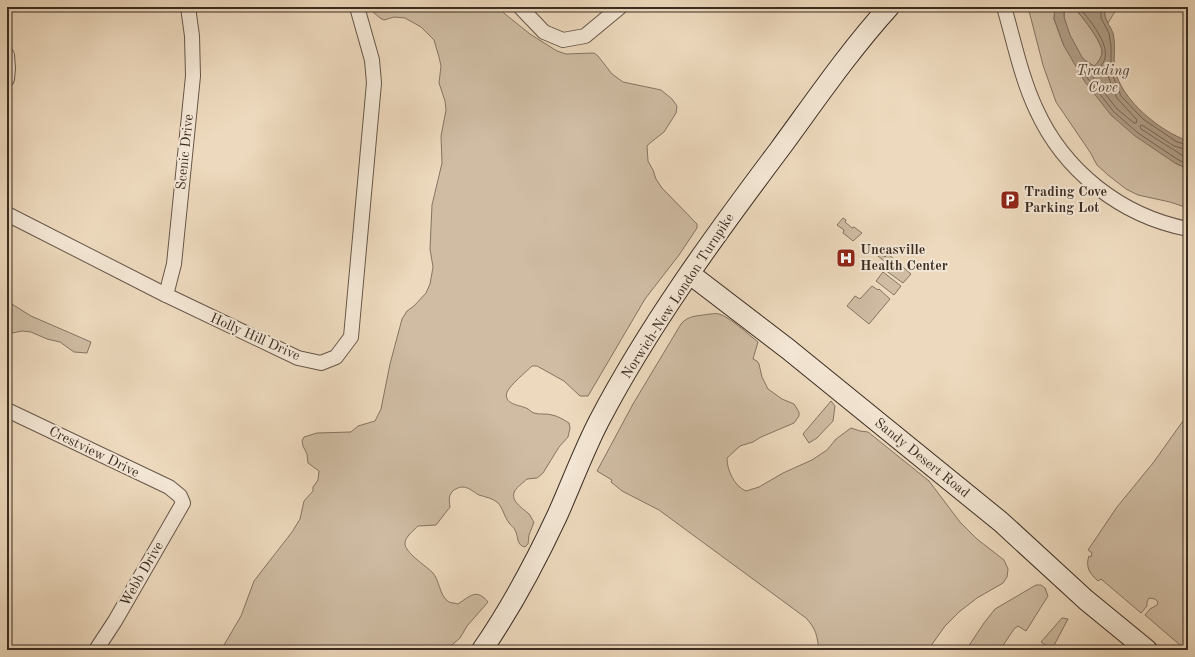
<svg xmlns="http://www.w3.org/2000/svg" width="1195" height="657" font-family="'Old Standard TT',serif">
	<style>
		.green { fill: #cfbca3; stroke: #847462 }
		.water { fill: #b09e88; stroke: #81705f }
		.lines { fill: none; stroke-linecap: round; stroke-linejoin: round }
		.shore { stroke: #756555; stroke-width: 1 }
		.street-casing { stroke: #675749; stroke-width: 16 }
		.secondary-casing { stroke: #3a2c22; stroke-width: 22 }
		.street { stroke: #f3e6d4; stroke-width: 14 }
		.secondary { stroke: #f3e6d4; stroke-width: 20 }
		.labels { text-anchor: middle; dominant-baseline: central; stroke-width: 4; stroke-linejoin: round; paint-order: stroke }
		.street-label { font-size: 14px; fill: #3a2c22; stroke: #f3e6d4 }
		.poi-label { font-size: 14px; font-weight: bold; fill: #3a2c22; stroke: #f3e6d4; text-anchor: start }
		.water-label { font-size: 15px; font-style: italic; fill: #58483c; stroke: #f3e6d4 }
	</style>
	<rect width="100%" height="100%" fill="#edd9bd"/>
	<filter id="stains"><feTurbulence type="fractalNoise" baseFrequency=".005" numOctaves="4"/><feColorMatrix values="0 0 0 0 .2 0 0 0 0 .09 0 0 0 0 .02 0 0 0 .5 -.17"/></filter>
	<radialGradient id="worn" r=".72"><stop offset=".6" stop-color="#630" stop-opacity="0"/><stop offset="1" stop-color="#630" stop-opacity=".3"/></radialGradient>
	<g class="green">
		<path d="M372 7H498L505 14 530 34 557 51 566 54 594 53 598 56 612 74 623 82 661 90 672 99 677 106 676 113 664 132 650 143 647 146 648 161 653 170 656 179 662 188 697 224V228L679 255 645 299 588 396H580L564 381 537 366H532C526 372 510 385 507 392 503 404 519 405 526 408 529 409 531 412 534 413 540 415 546 413 552 415 558 416 564 420 569 423L570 428 568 437 559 447 543 473 537 478 527 479C523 483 515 488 514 493 511 502 524 509 529 514 531 516 532 520 534 522L529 535 528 544 525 547C516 545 519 537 515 530 514 527 511 526 509 523 504 516 503 508 497 502 492 498 485 497 479 495 470 490 465 483 454 490 448 495 449 500 450 507L436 525 418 526C414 530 405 537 405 543 404 552 426 566 432 572 440 580 439 596 449 602 451 603 455 603 458 604 470 596 477 588 488 602L467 626 460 638 446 650H221L241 616 254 581 292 532 300 519 304 501 313 491V487L318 480 319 471 308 463 307 454 303 446 302 441 304 437 317 433 351 432 358 426 375 421 381 409 390 364 402 319 407 311 414 306 426 293 430 284 433 267 430 249 432 205 442 163 441 136 446 110 445 101 439 83 441 66 439 57 434 40 421 27 405 18 394 17 384 20 380 18 373 12Z"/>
		<path d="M1028 7H1055L1054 19 1064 46 1175 163 1188 169V208L1170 202 1138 195 1126 189 1108 175 1097 165 1090 152 1056 102 1043 65Z"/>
		<path d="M1073 7C1080 13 1103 43 1102 52 1102 57 1098 63 1094 66 1091 64 1086 62 1083 59 1077 53 1064 25 1064 16 1064 13 1065 10 1067 8Z"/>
		<path d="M1104 7H1117L1116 10 1108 23 1105 17Z"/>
		<path d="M843 218 846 220 845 222 852 228 854 227 862 233 853 241 843 233 844 230 837 225Z"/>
		<path d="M876 249 885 257 888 254 911 274 903 283 885 270 889 265 873 252Z"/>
		<path d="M883 272 901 286 894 295 876 281Z"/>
		<path d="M872 286 878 290 879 289 890 299 869 324 847 306 855 296 860 299Z"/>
		<path d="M7 301 31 316 91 342 87 353 74 352 60 342 47 339 31 332 22 331 7 334Z"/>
		<path d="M710 314C713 314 716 313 719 314 730 317 749 335 758 342L753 359 757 361 759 364 762 377 768 389 782 399 794 404 799 412V416L794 423 761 437 753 442 740 446 727 458C727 470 734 486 746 491L759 487 783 473 812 460 827 450 836 439 851 428 860 431 868 432 929 481 960 522 977 539 1004 560 1008 569 1007 577 1003 583 977 598 959 612 945 626 928 650H819C817 635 816 629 806 618L659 510 622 491 611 482 612 480 597 471 633 404 681 324C688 315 699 316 710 314Z"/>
		<path d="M831 401 835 406 833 421 817 438 809 443 803 434Z"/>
		<path d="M1188 414V650H1186L1145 615 1150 609 1157 605 1158 602 1155 599 1149 598 1147 602V606L1141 613 1101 579 1098 581C1090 574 1085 567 1089 556L1091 557 1092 553 1088 550 1117 507 1153 463Z"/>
		<path d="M1036 585H1041L1045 588 1048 596 1026 631 1018 626 1014 629 1000 650H966L984 623 995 609Z"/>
		<path d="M1062 618 1068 619 1052 649 1041 642Z"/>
	</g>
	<path class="water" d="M1055 7H1068L1064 11V17L1070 35 1083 59 1094 66C1098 63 1102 57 1102 52 1103 43 1080 13 1073 7H1104C1105 10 1104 13 1105 16 1106 22 1111 27 1113 33 1116 45 1113 58 1115 70 1122 101 1160 131 1188 141V169L1175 163 1135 136 1111 115 1085 82 1064 46 1054 19Z"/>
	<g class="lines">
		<g class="shore">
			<path d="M1079 7C1090 21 1120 54 1097 69H1093L1083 64 1081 65 1088 79 1114 112 1138 133 1177 159 1188 165"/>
			<path d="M1101 7V18L1109 33 1111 46V71L1121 96 1143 119 1177 142 1188 145"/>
			<path d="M1104 70 1106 71 1117 98 1137 120 1136 123H1134L1117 109 1093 78 1094 75Z"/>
			<path d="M1188 150 1174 146 1142 125 1140 126 1141 129 1188 159"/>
		</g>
		<g class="street-casing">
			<g id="street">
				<path d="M520 7 544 32 563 40 585 36 620 7"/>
				<path d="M1004 7C1014 41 1021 77 1036 109 1064 171 1121 216 1188 229"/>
				<path d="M7 55 8 68 7 79"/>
				<path d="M7 214 166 295 298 358 321 363 336 357 351 337 374 83 372 60 357 7"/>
				<path d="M166 295 174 264 193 76 192 36 188 7"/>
				<path d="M7 410 169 487 180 496 183 503 115 621 96 650"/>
			</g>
		</g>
		<g class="secondary-casing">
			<g id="secondary">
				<path d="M690 274 788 349 1001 522 1086 600 1147 650"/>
				<path d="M482 650C511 608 535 563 557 516 571 485 583 452 599 421 648 327 715 235 779 150 815 101 849 51 889 7"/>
			</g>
		</g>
		<use href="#street" class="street"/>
		<use href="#secondary" class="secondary"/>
	</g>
	<defs>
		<g id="parking-square" transform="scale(1)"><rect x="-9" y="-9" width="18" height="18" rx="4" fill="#8f2418" stroke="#f3e6d4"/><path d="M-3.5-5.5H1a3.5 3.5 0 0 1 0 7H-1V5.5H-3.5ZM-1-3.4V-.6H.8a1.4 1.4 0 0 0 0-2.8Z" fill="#fff"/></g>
		<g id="hospital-square" transform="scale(1)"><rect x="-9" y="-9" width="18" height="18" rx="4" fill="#8f2418" stroke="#f3e6d4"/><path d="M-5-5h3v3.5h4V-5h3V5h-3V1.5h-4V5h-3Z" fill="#fff"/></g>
	</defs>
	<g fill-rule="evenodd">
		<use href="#parking-square" x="1010" y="200"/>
		<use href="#hospital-square" x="846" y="258"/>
	</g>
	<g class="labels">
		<g class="street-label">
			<text transform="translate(185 152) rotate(-84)">Scenic Drive</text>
			<text transform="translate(678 296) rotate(-57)">Norwich-New London Turnpike</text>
			<text transform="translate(255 337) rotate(24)">Holly Hill Drive</text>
			<text transform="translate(94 452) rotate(26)">Crestview Drive</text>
			<text transform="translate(922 458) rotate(39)">Sandy Desert Road</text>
			<text transform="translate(142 574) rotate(-60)">Webb Drive</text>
		</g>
		<g class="poi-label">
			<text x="1024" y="192">Trading Cove<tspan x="1024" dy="16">Parking Lot</tspan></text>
			<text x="860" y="250">Uncasville<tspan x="860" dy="16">Health Center</tspan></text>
		</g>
		<g class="water-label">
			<text x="1103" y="71">Trading<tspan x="1103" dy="17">Cove</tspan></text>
		</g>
	</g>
	<rect width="1195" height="657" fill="none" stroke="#edd9bd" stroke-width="24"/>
	<rect x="8" y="8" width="1179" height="641" fill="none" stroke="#3a2c22" stroke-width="2"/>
	<rect x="12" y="12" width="1171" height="633" fill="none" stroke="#3a2c22"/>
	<rect width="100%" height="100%" filter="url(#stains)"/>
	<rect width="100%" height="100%" fill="url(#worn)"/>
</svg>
